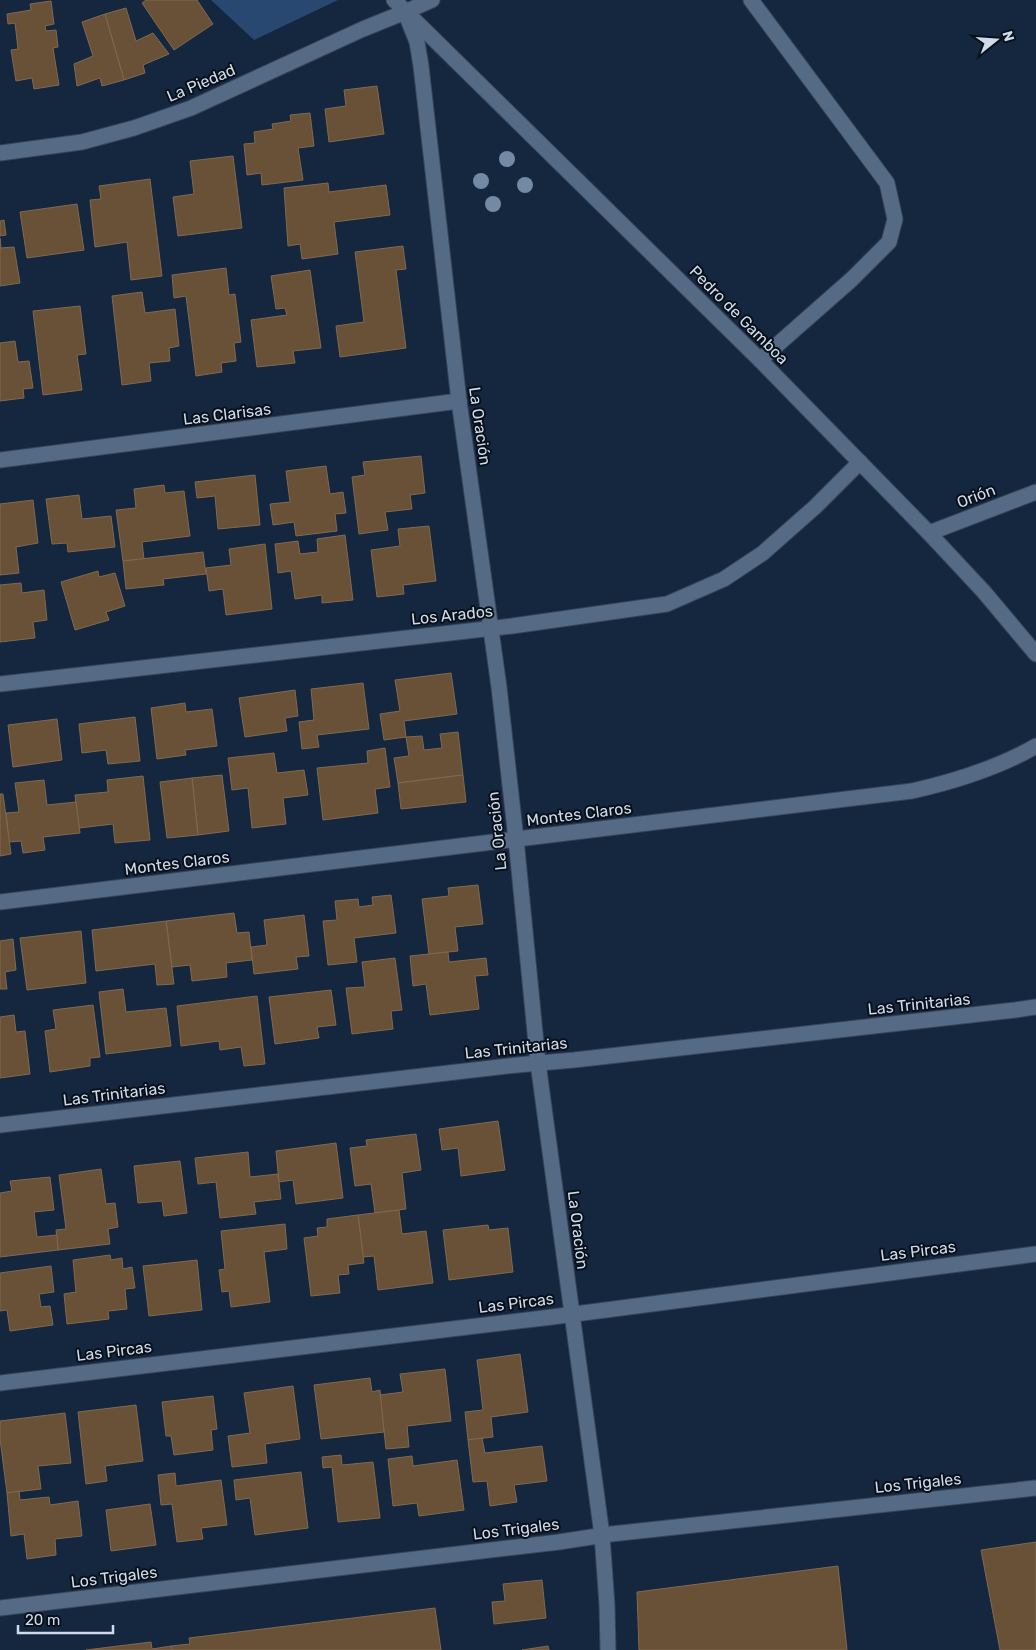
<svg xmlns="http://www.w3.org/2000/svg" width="1036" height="1650" font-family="Rubik,sans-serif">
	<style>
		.green { fill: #284871 }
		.building { fill: #695138; stroke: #81694f }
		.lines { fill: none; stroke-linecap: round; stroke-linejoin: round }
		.street-casing { stroke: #374457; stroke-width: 17 }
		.secondary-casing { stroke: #374457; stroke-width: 17 }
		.street { stroke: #556a85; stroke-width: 15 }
		.secondary { stroke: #556a85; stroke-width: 15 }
		.tree { fill: #7389a4 }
		.labels { text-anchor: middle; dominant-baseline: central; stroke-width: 4; stroke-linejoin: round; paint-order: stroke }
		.street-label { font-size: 16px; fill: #cfdbea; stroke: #08101a }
	</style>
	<rect width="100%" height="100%" fill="#14273e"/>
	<path class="green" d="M211 0H338L254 40Z"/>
	<g class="building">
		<path d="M146 0H197L213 24 174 50 142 3Z"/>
		<path d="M51 1 54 24 45 26 46 31 56 30 58 47 53 48 59 85 34 89 32 78 16 81 11 50 18 49 15 23 8 24 7 14 31 10 30 4Z"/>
		<path d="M126 8 136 41 153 33 169 54 143 65 145 73 124 80 105 14Z"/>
		<path d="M105 14 124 80 102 86 100 78 77 86 74 64 93 56 82 22Z"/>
		<path d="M377 86 384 134 329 142 325 109 346 106 344 90Z"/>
		<path d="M310 113 314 146 298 148 303 180 262 185 261 173 247 175 244 144 255 143 254 132 273 129 272 124 291 121 290 115Z"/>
		<path d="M233 156 242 228 178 236 173 197 194 194 190 161Z"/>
		<path d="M150 179 162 276 131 280 127 242 95 247 90 200 101 199 99 186Z"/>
		<path d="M328 183 329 192 386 185 390 215 334 222 338 254 302 259 300 244 288 246 284 188Z"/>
		<path d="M77 204 84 250 27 258 20 212Z"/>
		<path d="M4 220 6 235 0 236V221Z"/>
		<path d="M0 238 1 248 14 247 20 283 0 286Z"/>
		<path d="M403 246 406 269 396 270 406 348 340 357 336 326 364 322 355 252Z"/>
		<path d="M226 268 229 295 235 294 241 342 234 343 236 361 221 363 222 372 196 376 186 296 174 298 172 275Z"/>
		<path d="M310 270 321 348 293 351 295 363 257 367 251 320 287 315 285 308 276 309 271 276Z"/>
		<path d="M142 292 145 313 175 309 179 346 169 348 170 361 149 363 151 381 122 385 112 296Z"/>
		<path d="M80 306 86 354 77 355 82 390 43 395 33 311Z"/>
		<path d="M15 341 18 362 29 361 33 388 23 389 24 398 0 401V343Z"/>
		<path d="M421 456 425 493 410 495 412 509 385 512 388 530 359 534 352 477 365 475 363 462Z"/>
		<path d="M326 466 330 494 343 492 346 513 335 514 337 531 296 536 294 522 273 525 270 504 290 502 286 471Z"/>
		<path d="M255 475 260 525 218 529 215 496 197 498 195 482Z"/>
		<path d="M164 485 165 493 184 491 190 536 142 542 144 559 123 561 116 510 136 508 134 489Z"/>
		<path d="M79 495 82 519 111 516 115 547 68 552 67 543 52 544 46 499Z"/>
		<path d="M33 500 38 543 16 547 19 573 0 575V504Z"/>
		<path d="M429 526 436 581 403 585 404 594 377 597 371 550 400 546 398 529Z"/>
		<path d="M345 535 353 600 322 603V595L295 599 291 571 278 573 275 544 298 541 300 554 318 552 317 539Z"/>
		<path d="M265 544 272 609 226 615 223 589 209 591 206 568 231 565 229 549Z"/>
		<path d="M203 552 206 574 163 579 164 585 126 589 123 561Z"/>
		<path d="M98 571 99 577 115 573 125 606 106 612 109 620 75 630 61 582Z"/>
		<path d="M21 583 22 593 44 590 47 620 33 622 35 638 0 642V585Z"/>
		<path d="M451 673 457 714 404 721 406 737 384 740 380 714 400 711 395 680Z"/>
		<path d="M363 683 369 729 317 735 319 747 302 749 299 722 314 720 311 689Z"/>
		<path d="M295 690 298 716 285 718 287 731 245 737 239 698Z"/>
		<path d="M185 703 186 712 212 709 217 746 185 750 186 755 157 759 151 708Z"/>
		<path d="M135 717 140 761 108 764 106 750 82 753 79 724Z"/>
		<path d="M57 719 62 760 13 767 8 725Z"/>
		<path d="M458 732 463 775 398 783 394 758 409 756 406 737 422 736 424 750 442 748 440 734Z"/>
		<path d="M385 748 390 787 375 789 378 813 323 820 317 768 368 763 367 751Z"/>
		<path d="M274 753 277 773 304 770 308 795 283 798 286 824 252 828 248 788 232 790 228 758Z"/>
		<path d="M222 775 229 831 198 835 192 778Z"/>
		<path d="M463 775 466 802 401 809 398 783Z"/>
		<path d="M143 776 150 840 115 843 113 824 79 828 75 795 108 792 107 780Z"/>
		<path d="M192 778 198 835 167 838 160 782Z"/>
		<path d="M44 780 47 805 76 802 80 833 43 837 45 850 23 853 21 841 9 842 6 813 19 812 15 783Z"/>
		<path d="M0 794H3L11 854 0 856Z"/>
		<path d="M478 885 483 924 455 927 458 951 429 954 422 899 449 896 448 888Z"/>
		<path d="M391 895 396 933 354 938 357 962 328 965 323 921 337 920 335 901 358 899 359 907 373 905 372 897Z"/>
		<path d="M234 913 237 933 249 932 252 960 226 963 227 977 192 981 190 965 172 967 166 921Z"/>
		<path d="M304 915 309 956 296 957 298 969 254 974 251 947 267 945 264 920Z"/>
		<path d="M166 921 174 984 157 985 155 964 96 971 92 930Z"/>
		<path d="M81 931 86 983 27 990 20 938Z"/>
		<path d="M13 939 16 970 5 972 7 989H0V941Z"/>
		<path d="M448 952 449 962 486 958 488 975 475 976 479 1009 430 1015 426 984 413 986 410 956Z"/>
		<path d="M395 958 402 1010 391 1011 393 1029 352 1034 346 988 365 987 362 962Z"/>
		<path d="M123 989 126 1012 166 1008 171 1046 106 1054 99 992Z"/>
		<path d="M331 990 336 1025 317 1027 319 1038 275 1044 269 997Z"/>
		<path d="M257 996 265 1064 244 1066 241 1047 220 1050 219 1041 181 1046 177 1006Z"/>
		<path d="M93 1005 100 1057 90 1058V1066L50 1072 45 1031 56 1029 53 1010Z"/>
		<path d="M14 1015 16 1032 25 1031 30 1074 0 1078V1017Z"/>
		<path d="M498 1121 505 1170 461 1176 458 1148 442 1150 439 1129Z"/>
		<path d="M416 1134 421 1170 402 1173 406 1209 375 1213 371 1184 355 1186 350 1148 367 1146 366 1140Z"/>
		<path d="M336 1143 343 1198 296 1204 293 1180 279 1182 276 1151Z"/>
		<path d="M248 1152 250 1177 278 1174 281 1199 254 1202 256 1214 220 1218 216 1182 198 1184 195 1158Z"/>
		<path d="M180 1161 187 1213 164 1216 162 1201 138 1203 134 1166Z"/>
		<path d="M101 1169 106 1204 115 1203 118 1227 108 1229 110 1244 58 1250 56 1230 66 1229 59 1175Z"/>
		<path d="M50 1177 54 1210 34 1212 37 1237 57 1235 58 1250 0 1257V1193L12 1191 10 1181Z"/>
		<path d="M399 1210 402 1234 426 1231 433 1283 378 1290 374 1256 363 1257 358 1215Z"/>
		<path d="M358 1215 364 1263 348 1265 349 1274 338 1275 340 1293 311 1296 304 1238 318 1236 317 1228 327 1227V1219Z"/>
		<path d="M285 1224 287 1249 264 1252 270 1302 231 1307 229 1291 222 1292 219 1270 225 1269 221 1231Z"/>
		<path d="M488 1225 489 1230 508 1228 513 1272 449 1280 443 1230Z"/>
		<path d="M110 1255 111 1260 122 1258 123 1269 132 1267 135 1288 125 1289 127 1309 108 1311 109 1319 67 1324 64 1294 76 1292 73 1260Z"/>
		<path d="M197 1260 202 1310 149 1316 143 1266Z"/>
		<path d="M51 1266 54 1292 39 1294 41 1307 50 1306 53 1325 10 1331 7 1310 0 1311V1273Z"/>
		<path d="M520 1354 528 1412 491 1417 493 1437 468 1440 465 1412 483 1410 477 1360Z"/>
		<path d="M445 1369 451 1421 407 1426 409 1447 386 1449 380 1395 403 1392 400 1374Z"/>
		<path d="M370 1378 372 1392 380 1390 384 1432 321 1439 314 1385Z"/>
		<path d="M293 1386 300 1439 265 1444 267 1463 232 1467 228 1436 250 1433 244 1393Z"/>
		<path d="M213 1396 217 1429 211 1430 213 1450 174 1455 171 1436H166L162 1402Z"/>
		<path d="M136 1405 143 1461 105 1466 107 1481 86 1484 78 1412Z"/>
		<path d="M65 1413 71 1463 38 1466 41 1489 7 1493 0 1439V1421Z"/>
		<path d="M482 1438 485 1453 542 1446 547 1481 514 1485 517 1502 490 1506 487 1481 473 1482 468 1440Z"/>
		<path d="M341 1455 342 1465 373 1462 380 1518 338 1522 332 1467 323 1468 322 1457Z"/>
		<path d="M412 1456 413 1466 457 1460 464 1510 419 1516 417 1503 393 1506 388 1459Z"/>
		<path d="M301 1472 308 1528 255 1535 250 1498 236 1500 234 1480Z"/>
		<path d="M175 1473 176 1486 221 1480 227 1525 201 1528 203 1539 177 1542 172 1504 161 1505 158 1475Z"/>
		<path d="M19 1491 20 1500 49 1497 50 1505 78 1501 82 1536 55 1539 56 1555 27 1559 24 1534 11 1536 7 1493Z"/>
		<path d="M150 1504 156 1545 111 1551 106 1510Z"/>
		<path d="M1036 1542V1650H1000L981 1550Z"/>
		<path d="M838 1566 847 1650H639L637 1592Z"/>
		<path d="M542 1580 546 1618 494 1624 492 1602 505 1601 503 1584Z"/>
		<path d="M435 1608 441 1650H172L171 1646 190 1644 189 1638Z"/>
		<path d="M151 1642 152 1649 171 1646 172 1650H86Z"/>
		<path d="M548 1646 549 1650H522Z"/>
	</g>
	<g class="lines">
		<g class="street-casing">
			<g id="street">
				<path d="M751 0 887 183 895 219 889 242 852 279 760 360"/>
				<path d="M0 153 82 142 134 128 191 108 363 29 405 12"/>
				<path d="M0 460 459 401"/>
				<path d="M929 533 1036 492"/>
				<path d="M0 684 512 626 667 604 724 579 763 553 815 507 860 462"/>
				<path d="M0 902 912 791C956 781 998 768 1036 746"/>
				<path d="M0 1125 517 1065 574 1060 1015 1010 1036 1007"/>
				<path d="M0 1383 552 1317 1036 1254"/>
				<path d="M0 1608 559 1542 611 1534 1036 1488"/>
			</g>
		</g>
		<g class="secondary-casing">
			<g id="secondary">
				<path d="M394 0 760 360 929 533 984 592 1036 654"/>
				<path d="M405 12 417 42 421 66 459 401 499 687 516 839 538 1063 602 1535 607 1605 608 1650"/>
				<path d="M405 12 432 0"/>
			</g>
		</g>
		<use href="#street" class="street"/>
		<use href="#secondary" class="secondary"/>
	</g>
	<g class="tree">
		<circle cx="507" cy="159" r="8"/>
		<circle cx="481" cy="181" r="8"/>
		<circle cx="525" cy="185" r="8"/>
		<circle cx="493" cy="204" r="8"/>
	</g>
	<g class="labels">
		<g class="street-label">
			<text transform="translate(201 83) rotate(-23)">La Piedad</text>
			<text transform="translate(739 315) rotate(45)">Pedro de Gamboa</text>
			<text transform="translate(227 414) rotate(-7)">Las Clarisas</text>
			<text transform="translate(480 426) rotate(82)">La Oración</text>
			<text transform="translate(976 496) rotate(-21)">Orión</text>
			<text transform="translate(452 615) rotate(-6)">Los Arados</text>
			<text transform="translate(579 814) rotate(-7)">Montes Claros</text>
			<text transform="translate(497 831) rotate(-96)">La Oración</text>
			<text transform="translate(177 863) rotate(-7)">Montes Claros</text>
			<text transform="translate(919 1004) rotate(-6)">Las Trinitarias</text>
			<text transform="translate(516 1048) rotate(-6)">Las Trinitarias</text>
			<text transform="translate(114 1094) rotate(-7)">Las Trinitarias</text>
			<text transform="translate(578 1230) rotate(83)">La Oración</text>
			<text transform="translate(918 1251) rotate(-7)">Las Pircas</text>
			<text transform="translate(516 1303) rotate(-7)">Las Pircas</text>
			<text transform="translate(114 1351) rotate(-7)">Las Pircas</text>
			<text transform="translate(918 1483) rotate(-6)">Los Trigales</text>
			<text transform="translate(516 1529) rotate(-7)">Los Trigales</text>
			<text transform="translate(114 1577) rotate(-7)">Los Trigales</text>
		</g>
	</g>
	<g transform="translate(996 40) rotate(73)" stroke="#08101a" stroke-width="4" paint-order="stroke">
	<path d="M0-4L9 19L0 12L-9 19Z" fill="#cfdbea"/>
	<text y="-8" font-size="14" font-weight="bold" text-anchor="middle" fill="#cfdbea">N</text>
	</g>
	<path d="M18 1625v8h95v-8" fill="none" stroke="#cfdbea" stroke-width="2.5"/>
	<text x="25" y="1625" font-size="15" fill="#cfdbea" stroke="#08101a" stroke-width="4" paint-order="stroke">20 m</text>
</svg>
